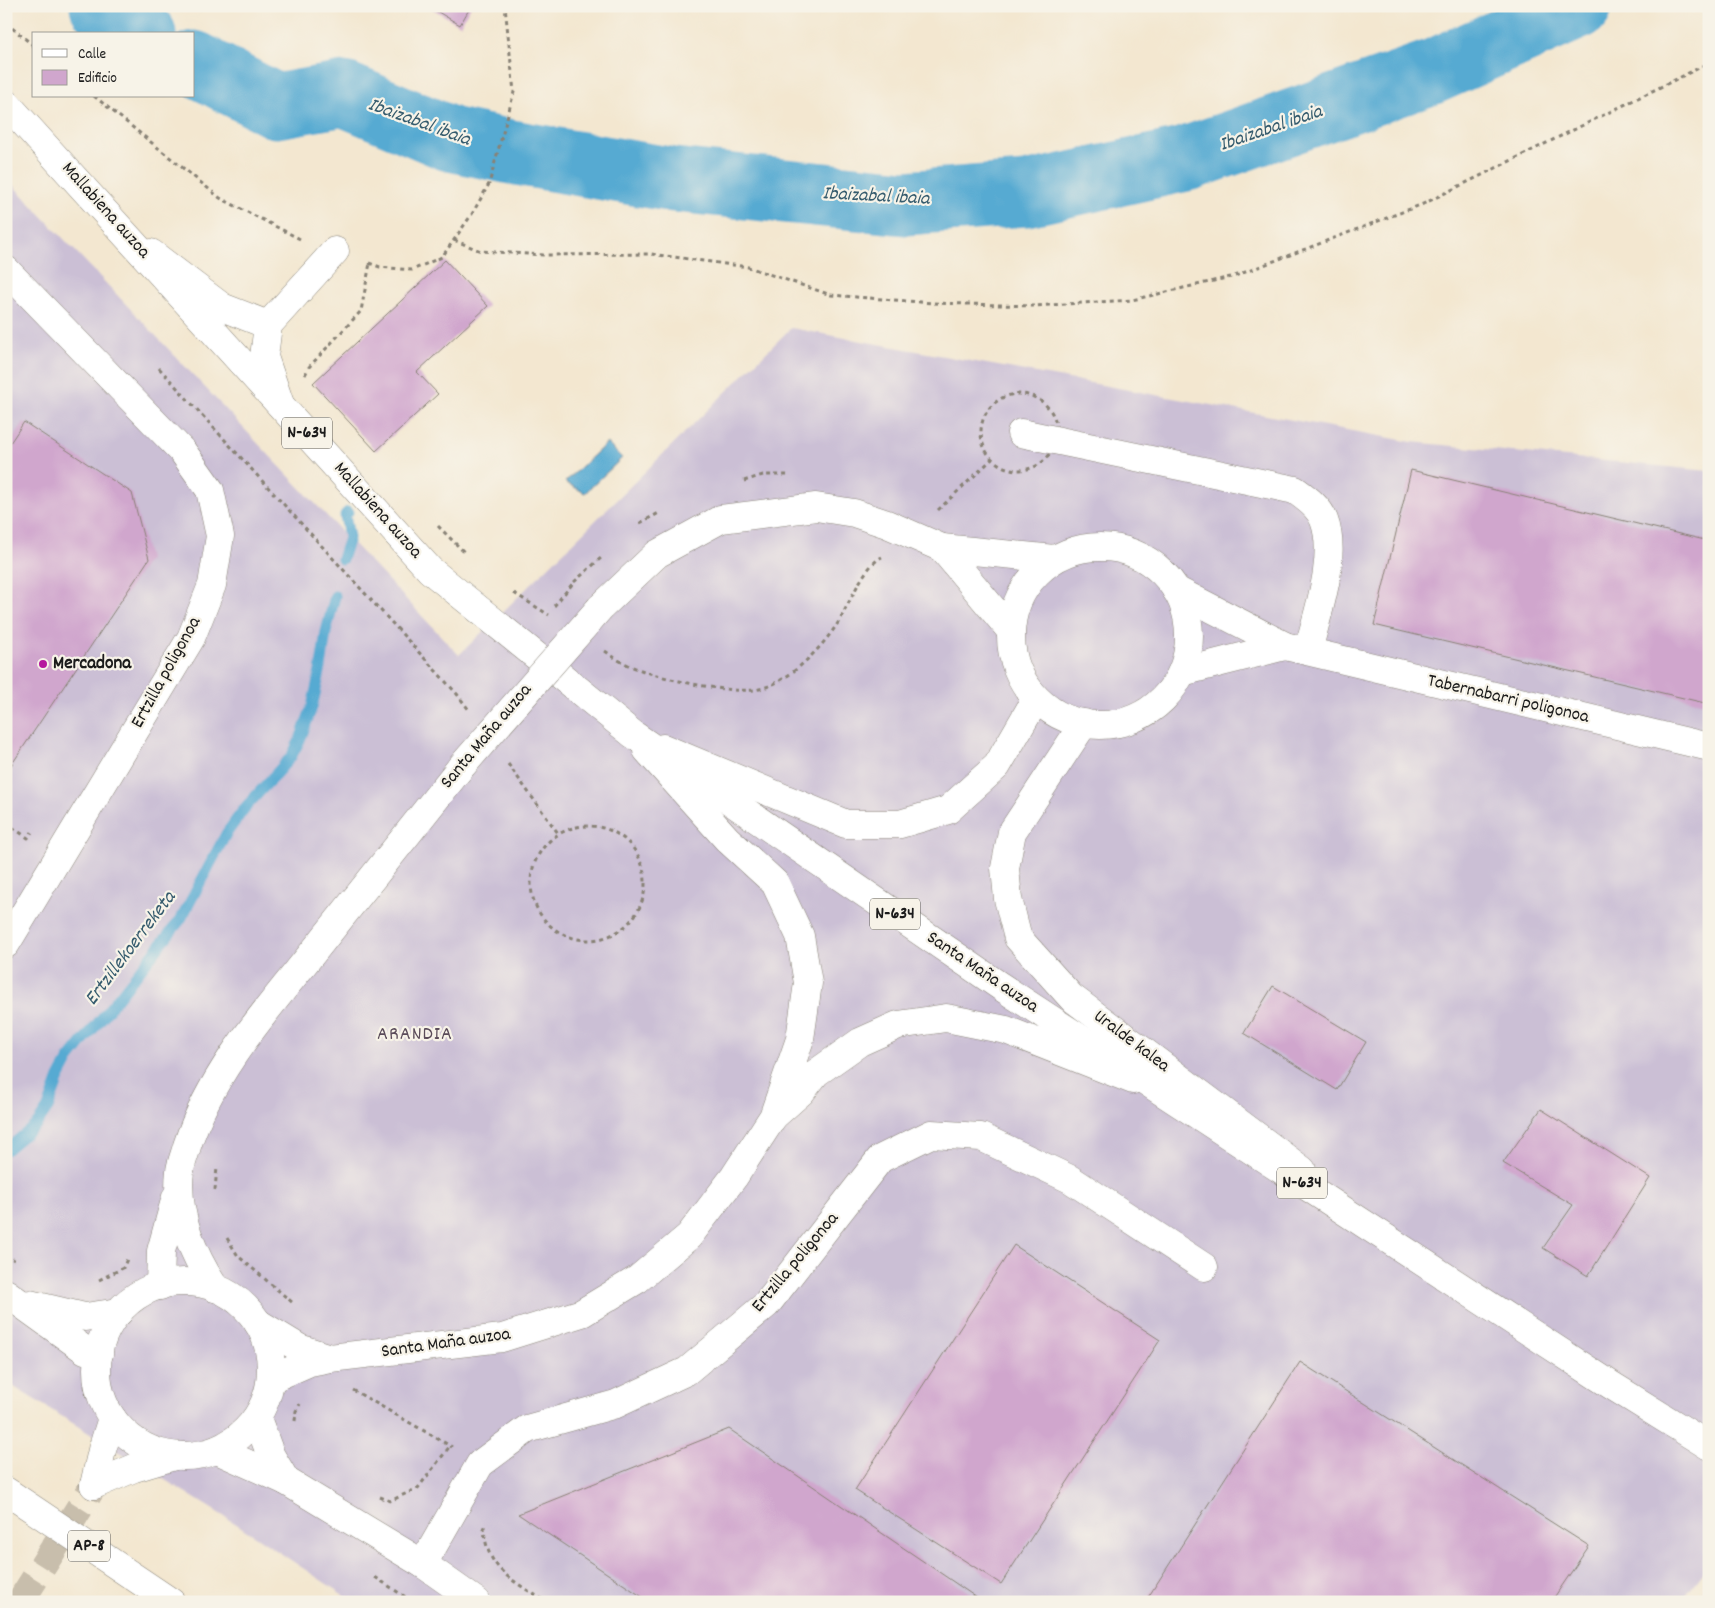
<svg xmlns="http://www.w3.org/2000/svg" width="1715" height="1608" font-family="Dekko,sans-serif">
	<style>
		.industrial { fill: #cbbfd5 }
		.water { fill: #56aad2; stroke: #396377 }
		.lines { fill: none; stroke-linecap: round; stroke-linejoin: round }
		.stream { stroke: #56aad2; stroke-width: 11 }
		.river { stroke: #56aad2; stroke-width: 65 }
		.building { fill: #d0a6cd }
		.minor-tunnel { stroke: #c8beac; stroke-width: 28; stroke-dasharray: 28 14; stroke-linecap: butt }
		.minor-casing { stroke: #888276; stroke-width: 29 }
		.highway-casing { stroke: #888276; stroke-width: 29 }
		.path { stroke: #888276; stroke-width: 3; stroke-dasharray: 4 4; stroke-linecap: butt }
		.minor { stroke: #fff; stroke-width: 28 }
		.highway { stroke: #fff; stroke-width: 28 }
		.minor-bridge-casing { stroke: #888276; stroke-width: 29; stroke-linecap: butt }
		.path-bridge { stroke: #888276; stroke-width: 3; stroke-dasharray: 4 4; stroke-linecap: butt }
		.minor-bridge { stroke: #fff; stroke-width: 28 }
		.poi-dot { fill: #b5179e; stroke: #f7f3e8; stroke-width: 2 }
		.labels { text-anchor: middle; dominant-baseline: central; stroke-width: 4.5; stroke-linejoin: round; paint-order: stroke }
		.shield { fill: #f7f3e8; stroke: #5e5c59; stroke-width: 1 }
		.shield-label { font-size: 18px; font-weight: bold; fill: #1c1c1c }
		.street-label { font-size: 19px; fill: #1c1c1c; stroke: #f7f3e8 }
		.poi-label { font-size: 19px; font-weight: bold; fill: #1c1c1c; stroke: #f7f3e8; text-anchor: start }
		.water-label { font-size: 20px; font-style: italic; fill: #365c6e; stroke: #f7f3e8 }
		.neighbourhood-label { font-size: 20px; letter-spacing: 1px; fill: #5b4c5a; stroke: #f7f3e8 }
	</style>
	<rect width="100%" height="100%" fill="#f7f3e8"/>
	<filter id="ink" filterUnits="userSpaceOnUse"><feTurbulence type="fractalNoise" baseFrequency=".02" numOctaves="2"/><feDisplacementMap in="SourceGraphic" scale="10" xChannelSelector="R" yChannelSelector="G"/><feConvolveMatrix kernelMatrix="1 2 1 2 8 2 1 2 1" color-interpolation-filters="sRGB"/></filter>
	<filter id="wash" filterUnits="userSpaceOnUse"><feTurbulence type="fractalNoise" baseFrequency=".0096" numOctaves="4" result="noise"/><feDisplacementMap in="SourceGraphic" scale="20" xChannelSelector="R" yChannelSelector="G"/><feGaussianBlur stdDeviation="1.12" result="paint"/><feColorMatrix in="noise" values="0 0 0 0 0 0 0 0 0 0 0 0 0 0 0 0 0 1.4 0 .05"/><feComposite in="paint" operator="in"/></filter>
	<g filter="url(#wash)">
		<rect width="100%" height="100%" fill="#f3e7d0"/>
		<path class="industrial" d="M6 178 459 655 791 328 1412 442 1709 471V1564L1680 1602H354L238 1525 6 1382Z"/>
		<path class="water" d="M607 443 622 458 585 493 565 482Z"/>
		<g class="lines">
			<g class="stream">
				<path d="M342 559 349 538 345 515 348 512"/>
				<path d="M6 1150 37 1124 48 1108 59 1078 69 1059 181 919 226 834 244 809 291 757 300 740 312 707 321 667 326 632 335 596"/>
			</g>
			<g class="river">
				<path d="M102 6 144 34"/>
				<path d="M194 63 276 106 344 94 450 139 511 152 674 180 905 203 1026 194 1186 159 1432 72 1580 6"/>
			</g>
		</g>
		<g id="blocks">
			<g class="building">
				<path d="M428 6H471L460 25Z"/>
				<path d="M445 260 488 306 417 372 438 394 376 451 313 383Z"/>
				<path d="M24 422 132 493 149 559 8 770 6 769V449Z"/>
				<path d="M1411 470 1709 541V704L1374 625Z"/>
				<path d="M1273 986 1366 1042 1337 1090 1244 1033Z"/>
				<path d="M1541 1109 1650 1178 1588 1276 1543 1248 1573 1205 1503 1163Z"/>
				<path d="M1014 1245 1160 1340 1001 1584 855 1490Z"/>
				<path d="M1300 1362 1589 1546 1551 1602H1145Z"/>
				<path d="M729 1429 983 1602H650L518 1514Z"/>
			</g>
		</g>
	</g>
	<g filter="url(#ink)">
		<use href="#blocks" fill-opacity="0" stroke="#888276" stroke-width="1"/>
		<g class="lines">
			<path class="minor-tunnel" d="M20 1602 94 1485"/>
			<g class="minor-casing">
				<g id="minor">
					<path d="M151 253 222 307 268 325"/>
					<path d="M6 270 183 452 210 490 220 536 212 585 191 638 6 944"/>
					<path d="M280 404 264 357 268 325 335 251"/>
					<path d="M1021 433 1295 490C1306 498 1319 507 1324 520 1338 557 1317 614 1308 651"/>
					<circle cx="1100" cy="636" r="89"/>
					<path d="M942 548 1054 559"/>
					<path d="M1176 590 1285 646 1709 747"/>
					<path d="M600 608 657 554 721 519 816 507 854 513 887 524 942 548 1011 631"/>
					<path d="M1182 672 1285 646"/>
					<path d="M1084 723 1012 832 1005 868 1008 899 1018 938 1071 997 1302 1170"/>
					<path d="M663 748 846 824H900L948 810 997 766 1036 699"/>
					<path d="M774 1116 801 1092 816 1073 860 1042 898 1025 946 1018 1006 1030 1133 1080"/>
					<circle cx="184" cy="1369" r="87"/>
					<path d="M160 1286 161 1251 176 1197"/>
					<path d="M215 1288C192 1253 175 1214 180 1171 181 1163 185 1154 187 1146 213 1066 275 1001 326 936 371 880 416 824 461 767"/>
					<path d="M6 1293 85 1350 99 1354"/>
					<path d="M30 1304 85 1317 119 1312"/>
					<path d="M258 1323 299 1348 330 1358"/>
					<path d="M271 1379 310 1362 330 1358 502 1338 582 1313 638 1279 689 1236 734 1177 773 1117 800 1039 808 983 800 936 775 883 727 839 647 750"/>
					<path d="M257 1418 271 1456 286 1481"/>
					<path d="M217 1450 286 1481 423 1564 477 1602"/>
					<path d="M94 1485 134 1468 174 1456"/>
					<path d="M94 1485 102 1450 112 1418"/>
					<path d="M423 1564 480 1464 527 1429 616 1404 687 1371 767 1304 880 1159 931 1134 981 1137 1070 1179 1204 1267"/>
				</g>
			</g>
			<g class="highway-casing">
				<g id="highway">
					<path d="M6 103 430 570 634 735 1000 986 1611 1385 1709 1446"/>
					<path d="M6 1491 171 1602"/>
				</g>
			</g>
			<g class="path">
				<path d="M6 23 34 46"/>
				<path d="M94 96 220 198 302 240"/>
				<path d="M454 240 481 251 545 255 651 254 748 267 831 295 933 303 1034 306 1132 300 1235 276 1423 204 1709 63"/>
				<path d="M369 263 380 267 412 270 442 257 472 214 489 184 514 92 505 6"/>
				<path d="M159 368 457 694 469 710"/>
				<path d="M305 375 309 367 361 311 370 263"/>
				<circle cx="1019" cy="432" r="38"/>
				<path d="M744 481 763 475H789"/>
				<path d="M938 510 992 459"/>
				<path d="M640 523 659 513"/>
				<path d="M438 526 465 553"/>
				<path d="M574 582 602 557"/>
				<path d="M514 593 549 615"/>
				<path d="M605 651C611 655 617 660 624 663 651 677 724 693 754 690 785 686 819 651 836 626 848 608 862 567 882 557"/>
				<path d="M508 764 558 833"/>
				<path d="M6 823 28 838 32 832"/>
				<circle cx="588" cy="883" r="57"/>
				<path d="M215 1190 217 1167"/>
				<path d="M227 1238 238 1256 293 1303"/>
				<path d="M6 1254 14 1260"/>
				<path d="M99 1280 123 1268 127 1259"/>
				<path d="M85 1385 87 1398"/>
				<path d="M353 1390 452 1447"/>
				<path d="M295 1421 296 1411 300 1404"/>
				<path d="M380 1497 390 1501 418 1488 450 1446"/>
				<path d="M484 1526C485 1570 513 1580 546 1602"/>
				<path d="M375 1577 413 1602"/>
			</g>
			<use href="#minor" class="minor"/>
			<use href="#highway" class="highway"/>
			<g class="minor-bridge-casing">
				<path id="minor-bridge" d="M461 767 600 608"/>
			</g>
			<path class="path-bridge" d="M554 606 574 582"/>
			<use href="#minor-bridge" class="minor-bridge"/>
		</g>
	</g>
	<circle class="poi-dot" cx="43" cy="664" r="5"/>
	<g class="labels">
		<g class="shield">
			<rect x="282" y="417.5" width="50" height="31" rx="4"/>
			<rect x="870" y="898.5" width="50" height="31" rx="4"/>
			<rect x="1277" y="1167.5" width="50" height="31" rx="4"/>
			<rect x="68" y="1530.5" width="42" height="31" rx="4"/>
		</g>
		<g class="shield-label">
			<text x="307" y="433">N-634</text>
			<text x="895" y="914">N-634</text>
			<text x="1302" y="1183">N-634</text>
			<text x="89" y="1546">AP-8</text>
		</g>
		<g class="street-label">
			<text transform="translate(105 211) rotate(48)">Mallabiena auzoa</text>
			<text transform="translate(377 511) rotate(48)">Mallabiena auzoa</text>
			<text transform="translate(167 673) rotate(-61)">Ertzilla poligonoa</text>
			<text transform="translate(1508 700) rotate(13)">Tabernabarri poligonoa</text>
			<text transform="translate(487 737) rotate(-50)">Santa Maña auzoa</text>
			<text transform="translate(982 973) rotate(34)">Santa Maña auzoa</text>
			<text transform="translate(1131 1042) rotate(37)">Uralde kalea</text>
			<text transform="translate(796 1263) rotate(-50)">Ertzilla poligonoa</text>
			<text transform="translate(446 1344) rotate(-8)">Santa Maña auzoa</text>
		</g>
		<g class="poi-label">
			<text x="53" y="664">Mercadona</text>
		</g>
		<g class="water-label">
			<text transform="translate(419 123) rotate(20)">Ibaizabal ibaia</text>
			<text transform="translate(1271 129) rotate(-19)">Ibaizabal ibaia</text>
			<text transform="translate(876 197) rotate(3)">Ibaizabal ibaia</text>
			<text transform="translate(131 949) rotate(-53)">Ertzillekoerreketa</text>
		</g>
		<g class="neighbourhood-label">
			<text x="415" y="1035">ARANDIA</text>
		</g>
	</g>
	<rect width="1715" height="1608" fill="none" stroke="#f7f3e8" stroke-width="25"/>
	<rect x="32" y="32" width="162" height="65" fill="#f7f3e8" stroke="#9f9d96"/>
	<rect x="42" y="49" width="25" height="8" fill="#ffffff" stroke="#9f9d96"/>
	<text x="78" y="58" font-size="15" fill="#1c1c1c">Calle</text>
	<rect x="42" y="70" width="25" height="15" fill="#d0a6cd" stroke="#9f9d96"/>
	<text x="78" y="82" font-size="15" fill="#1c1c1c">Edificio</text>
</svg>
